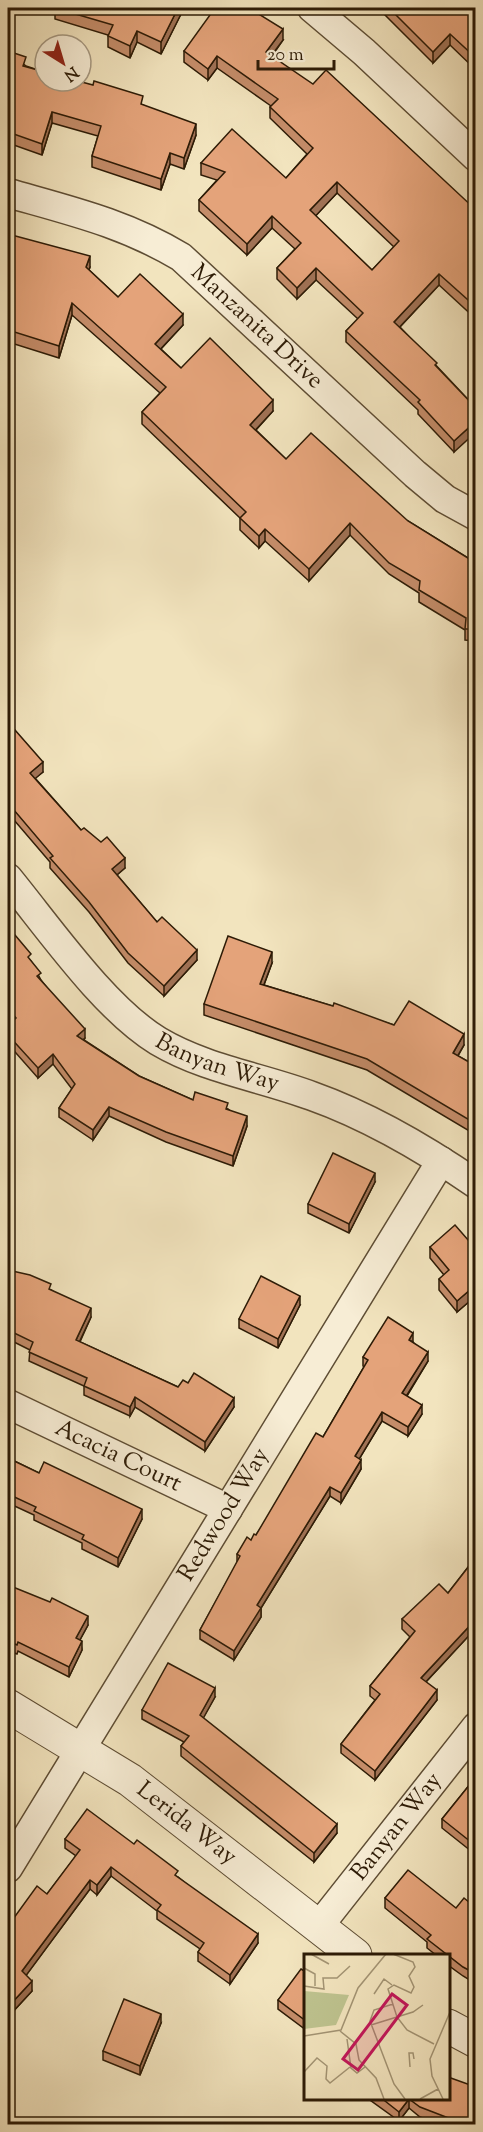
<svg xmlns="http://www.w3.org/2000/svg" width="483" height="2132" font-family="'Sorts Mill Goudy',serif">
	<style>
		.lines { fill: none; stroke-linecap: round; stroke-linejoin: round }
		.minor-casing { stroke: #5e4d34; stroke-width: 31 }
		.tertiary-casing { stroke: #5e4d34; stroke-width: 35 }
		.minor { stroke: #f7edd5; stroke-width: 28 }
		.tertiary { stroke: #f7edd5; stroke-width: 33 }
		.wall { fill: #c48c69; stroke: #2d1b06; stroke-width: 1.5; fill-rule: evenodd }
		.shaded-wall { fill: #a07255; stroke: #2d1b06; stroke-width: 1.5 }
		.building { fill: #e4a37a; stroke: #2d1b06; stroke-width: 1.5; fill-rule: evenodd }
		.labels { text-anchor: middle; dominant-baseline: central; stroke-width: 5; stroke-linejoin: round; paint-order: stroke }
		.street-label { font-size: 24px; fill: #2d1b06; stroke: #f7edd5 }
		.inset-road { fill: none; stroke: #a39474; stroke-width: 1.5 }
		.view { fill: #c2185b; fill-opacity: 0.15; stroke: #c2185b; stroke-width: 3 }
		.inset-edge { fill: none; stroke: #2d1b06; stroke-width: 3 }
	</style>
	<rect width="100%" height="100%" fill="#f2e4be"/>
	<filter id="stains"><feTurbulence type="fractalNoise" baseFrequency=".00333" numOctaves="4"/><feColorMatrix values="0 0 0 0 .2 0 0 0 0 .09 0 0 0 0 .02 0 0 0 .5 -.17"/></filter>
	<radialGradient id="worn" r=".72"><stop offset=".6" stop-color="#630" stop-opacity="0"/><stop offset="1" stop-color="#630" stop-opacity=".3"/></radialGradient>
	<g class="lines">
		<g class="minor-casing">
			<g id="minor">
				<path d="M312 8 364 52 476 157"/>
				<path id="s1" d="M8 193C71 211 124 223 181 257L415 474 445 499 476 516"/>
				<path id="s2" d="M8 878C49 928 104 1008 158 1041 205 1069 261 1077 312 1096 371 1117 425 1149 476 1184"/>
				<path id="s3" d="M8 1404 228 1509"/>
				<path id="s4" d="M8 1868 441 1161"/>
				<path id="s5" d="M319 1926 476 1727"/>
			</g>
		</g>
		<g class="tertiary-casing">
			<g id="tertiary">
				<path id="s6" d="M8 1706 130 1780 355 1955"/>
				<path d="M448 2026 476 2041"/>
			</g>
		</g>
		<use href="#minor" class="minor"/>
		<use href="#tertiary" class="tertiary"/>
	</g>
	<g class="wall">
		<path d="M55 8H184L161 54 137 42 130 58 108 47V35L55 19Z"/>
		<path d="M378 8H476V70L450 45 433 63Z"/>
		<path d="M283 40 272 56 476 210V319L439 285 400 327 476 408 454 452 418 414V410L346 342V331L358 319 316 280 297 299 277 279V268L295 249 272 228 247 255 199 211V200L217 180 201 175V163L286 178 307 154 270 118V107L271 106 217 68 208 80 184 62V51ZM337 193 394 247 372 270 315 216Z"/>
		<path d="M8 51 26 66 143 105 196 135 184 169 170 164 161 190 92 167V156L98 136 52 123 42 155 8 143Z"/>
		<path d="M8 234 90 267 89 270 118 297 183 325 161 349 181 368 273 411 256 430 286 459 408 521 476 563V641L465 640V630L419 602V593L389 574 350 535 309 581 265 541 259 548 240 530V518L142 424V412L160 393 72 315 59 358 8 342Z"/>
		<path d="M8 722 43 772 35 778 81 830 125 868 117 875 157 922 197 960 164 996 128 963 89 912 50 868V862L8 813Z"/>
		<path d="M8 942 31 961 41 980 85 1038 84 1040 139 1076 193 1100 228 1109 247 1126 233 1166 166 1142 109 1116 93 1140 59 1117V1108L72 1089 53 1064 38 1078 8 1044V1026L12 1023 8 1017Z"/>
		<path d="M272 963 264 985 394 1025 464 1045 458 1056 476 1066V1135L367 1070 204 1015V1004Z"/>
		<path d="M375 1182 349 1233 308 1213V1204Z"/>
		<path d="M430 1247 476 1249V1306L471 1300 457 1312 439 1290V1279L444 1275 430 1258Z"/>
		<path d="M8 1270 51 1290 91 1317 80 1342 178 1387 234 1407 205 1451 135 1407 130 1416 84 1395V1386L29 1361 30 1350 8 1339Z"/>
		<path d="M300 1305 278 1348 239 1328V1319Z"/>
		<path d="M413 1342 428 1361 407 1396 422 1414 408 1436 382 1421 359 1459 361 1469 341 1503 330 1496 261 1608V1617L234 1660 200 1639V1630L237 1563V1554L256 1535 323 1437 364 1367 363 1366V1357Z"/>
		<path d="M8 1458 39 1473 142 1519 118 1567 82 1549V1543L34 1520V1515L8 1503Z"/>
		<path d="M476 1557V1628L426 1682 437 1700 375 1780 341 1753V1744L375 1700 370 1696V1686L410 1637 402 1629V1619L448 1593Z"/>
		<path d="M8 1585 88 1625 80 1640 82 1650 69 1677 18 1651 17 1654 8 1651Z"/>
		<path d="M215 1697 203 1718 337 1833 314 1862 181 1756V1746L184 1742 142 1719V1710Z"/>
		<path d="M475 1778 476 1855 442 1828V1819Z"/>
		<path d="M65 1839 178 1877 258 1943 230 1984 198 1961V1952L200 1949 157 1919V1911L111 1876 97 1895 90 1889 26 1975 32 1991 8 2017V1926L47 1894 76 1856 65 1848Z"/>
		<path d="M385 1898 456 1908H476V1984L463 1976 448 1965V1955H436L427 1948V1942L385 1908Z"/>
		<path d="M306 1972V2030L278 2009V2000Z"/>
		<path d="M161 2023 140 2075 103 2060V2051Z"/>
		<path d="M370 2097H448L476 2124H440L420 2117 409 2108 399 2121 370 2100Z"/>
	</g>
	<g class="shaded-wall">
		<path d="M178 8H184L161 54V42Z"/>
		<path d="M283 29V40L266 63V52Z"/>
		<path d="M137 31V42L130 58V46Z"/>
		<path d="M450 34V45L433 63V52Z"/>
		<path d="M217 56V68L208 80V69Z"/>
		<path d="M52 112V123L42 155V144Z"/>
		<path d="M196 124V135L184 169V158Z"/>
		<path d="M170 153V164L161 190V179Z"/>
		<path d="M337 182V193L310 222V210Z"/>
		<path d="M272 216V228L247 255V244Z"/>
		<path d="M90 256V267L86 279V267Z"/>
		<path d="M316 268V280L297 299V288Z"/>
		<path d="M439 274V285L394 333V322Z"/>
		<path d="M72 303V315L59 358V346Z"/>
		<path d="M183 314V325L155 355V344Z"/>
		<path d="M273 400V411L250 436V425Z"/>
		<path d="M476 421V432L454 452V441Z"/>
		<path d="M350 523V535L309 581V569Z"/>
		<path d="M265 529V541L259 548V536Z"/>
		<path d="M43 762V772L30 783V773Z"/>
		<path d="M125 858V868L112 879V869Z"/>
		<path d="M197 950V960L164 996V986Z"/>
		<path d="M272 952V963L260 995V984Z"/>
		<path d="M85 1029V1038L77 1045V1036Z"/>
		<path d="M464 1034V1045L453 1064V1053Z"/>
		<path d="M53 1054V1064L38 1078V1068Z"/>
		<path d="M109 1107V1116L93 1140V1130Z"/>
		<path d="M247 1116V1126L233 1166V1156Z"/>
		<path d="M375 1173V1182L349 1233V1224Z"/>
		<path d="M471 1289V1300L457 1312V1301Z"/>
		<path d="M300 1296V1305L278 1348V1339Z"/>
		<path d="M91 1308V1317L76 1349V1340Z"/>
		<path d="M413 1333V1342L409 1340Z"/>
		<path d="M428 1352V1361L402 1403V1393Z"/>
		<path d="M135 1397V1407L130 1416V1407Z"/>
		<path d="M234 1398V1407L205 1451V1442Z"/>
		<path d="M422 1405V1414L408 1436V1427Z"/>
		<path d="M382 1412V1421L355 1466V1456Z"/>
		<path d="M361 1460V1469L341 1503V1493Z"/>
		<path d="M330 1487V1496L261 1608V1617L234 1660V1651L257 1605Z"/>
		<path d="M142 1509V1519L118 1567V1558Z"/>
		<path d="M88 1616V1625L76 1647V1638Z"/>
		<path d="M476 1619V1628L421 1687V1678Z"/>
		<path d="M82 1641V1650L69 1677V1667Z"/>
		<path d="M215 1688V1697L200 1724V1715Z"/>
		<path d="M437 1690V1700L375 1780V1771Z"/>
		<path d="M337 1824V1833L314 1862V1853Z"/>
		<path d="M111 1867V1876L97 1895V1885Z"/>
		<path d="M90 1880V1889L22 1981V1971Z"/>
		<path d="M258 1934V1943L230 1984V1975Z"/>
		<path d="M32 1981V1991L8 2017V2007Z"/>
		<path d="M161 2014V2023L140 2075V2066Z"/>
		<path d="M409 2099V2108L399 2121V2112Z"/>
	</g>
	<g class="building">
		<path d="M55 8H178L161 42 137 31 130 46 108 36 113 25Z"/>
		<path d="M215 8H249L283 29 266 52 313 84 326 70 476 210V307L439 274 394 322 437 363 435 365 476 408V421L454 441 418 402 420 400 346 331 363 313 316 268 297 288 277 268 301 243 272 216 247 244 199 200 225 172 201 163 232 129 286 178 313 148 270 107 278 99 217 56 208 69 184 51ZM337 182 399 241 372 270 310 210Z"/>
		<path d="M389 8H476V58L450 34 433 52Z"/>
		<path d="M8 51 26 57 23 66 45 72V81H78L93 85 94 81 143 96 141 104 196 124 184 158 170 153 161 179 92 156 101 126 52 112 42 144 8 132Z"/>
		<path d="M8 234 90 256 86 267 118 297 140 274 183 314 155 344 181 368 210 338 273 400 250 425 286 459 311 433 408 521 476 563V629H465L466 618 419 590 420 581 389 563 350 523 309 569 265 529 259 536 240 518 246 512 142 412 166 387 72 303 59 346 8 330Z"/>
		<path d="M8 722 43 762 30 773 81 830 84 828 101 842 107 837 125 858 112 869 157 922 162 917 197 950 164 986 128 953 89 902 50 858 53 856 8 803Z"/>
		<path d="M15 935 31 954 28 957 41 973 37 976 85 1029 77 1036 139 1076 193 1100 195 1092 228 1103 226 1109 247 1116 233 1156 166 1132 109 1107 93 1130 59 1108 75 1084 53 1054 38 1068 8 1035V1026L16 1018 8 1008V942Z"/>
		<path d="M228 936 272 952 260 984 333 1006 334 1003 394 1025 409 1001 464 1034 453 1053 476 1066V1124L367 1059 204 1004Z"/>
		<path d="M333 1153 375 1173 349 1224 308 1204Z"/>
		<path d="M455 1225 476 1249V1295L471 1289 457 1301 439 1279 449 1270 430 1247Z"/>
		<path d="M8 1270 30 1275 51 1284 49 1289 91 1308 76 1340 178 1387 183 1380 188 1383 194 1373 234 1398 205 1442 135 1397 130 1407 84 1386 87 1378 29 1352 33 1342 8 1330Z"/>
		<path d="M261 1276 300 1296 278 1339 239 1319Z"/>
		<path d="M388 1317 413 1333 409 1340 428 1352 402 1393 422 1405 408 1427 382 1412 355 1456 361 1460 341 1493 330 1487 257 1605 261 1608 234 1651 200 1630 240 1556 237 1554 247 1537 251 1540 254 1534 256 1535 316 1433 323 1437 368 1360 363 1357Z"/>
		<path d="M8 1458 39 1473 44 1462 142 1509 118 1558 82 1539 84 1535 34 1511 36 1507 8 1494Z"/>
		<path d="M476 1557V1619L421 1678 437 1690 375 1771 341 1744 380 1694 370 1686 415 1631 402 1619 439 1584 448 1593Z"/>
		<path d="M8 1585 50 1602 52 1598 88 1616 76 1638 82 1641 69 1667 18 1642 17 1645 8 1641Z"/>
		<path d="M168 1663 215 1688 200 1715 337 1824 314 1853 181 1746 189 1736 142 1710Z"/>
		<path d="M475 1778H476V1846L442 1819Z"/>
		<path d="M87 1809 134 1844 137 1840 178 1871 175 1875 258 1934 230 1975 198 1952 204 1943 157 1910 161 1905 111 1867 97 1885 90 1880 22 1971 32 1981 8 2007V1926L37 1886 47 1894 80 1850 65 1839Z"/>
		<path d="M408 1870 456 1908 464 1898 476 1908V1974L463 1967 427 1939 431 1935 385 1898Z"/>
		<path d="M301 1969 306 1972V2021L278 2000Z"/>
		<path d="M124 1999 161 2014 140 2066 103 2051Z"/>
		<path d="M448 2077 476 2087V2124H464L420 2107 409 2099 399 2112 380 2097H448Z"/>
	</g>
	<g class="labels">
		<g class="street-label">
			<text stroke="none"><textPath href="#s1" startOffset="288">Manzanita Drive</textPath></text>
			<text stroke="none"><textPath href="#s2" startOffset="286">Banyan Way</textPath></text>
			<text stroke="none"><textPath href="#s3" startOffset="122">Acacia Court</textPath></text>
			<text stroke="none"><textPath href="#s4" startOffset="414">Redwood Way</textPath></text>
			<text stroke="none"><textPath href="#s6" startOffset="214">Lerida Way</textPath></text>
			<text stroke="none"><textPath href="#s5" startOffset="126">Banyan Way</textPath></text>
		</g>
	</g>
	<g transform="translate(304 1954)">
		<rect width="146" height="146" fill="#f2e4be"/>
		<path d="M0 37 45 41 32 71 0 75Z" fill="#bec38f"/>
		<path class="inset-road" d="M7 0 25 10M89 0 109 8 111 13 105 22 110 33 107 39 90 31 84 35 93 63 103 76 130 90M0 14 11 20V32M0 32 20 35 19 24H33L46 12M70 40 80 25 88 31M89 50 70 56 66 67 90 130 101 145M67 71 109 58 119 51M36 77 52 90 55 106 72 124 80 145M0 82 37 76 54 34 82 0M43 85 47 114 53 119 61 113M106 113 105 99H109L110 105M0 118 13 104 23 112 22 125 26 129 46 113M116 145 134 135M139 145 128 122 126 105 146 58"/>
		<path class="view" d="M88 40 103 51 54 116 39 105Z"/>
		<rect width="146" height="146" class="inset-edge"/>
	</g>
	<rect width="483" height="2132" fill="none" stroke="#f2e4be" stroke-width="30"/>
	<rect x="9" y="9" width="465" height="2114" fill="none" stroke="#2d1b06" stroke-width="3"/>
	<rect x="15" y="15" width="453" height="2102" fill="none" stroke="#2d1b06" stroke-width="1.5"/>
	<g transform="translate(63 63) rotate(143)"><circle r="28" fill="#f7edd5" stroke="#a69982" stroke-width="1.5"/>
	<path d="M0-4.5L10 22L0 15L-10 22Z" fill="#8f2418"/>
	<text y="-9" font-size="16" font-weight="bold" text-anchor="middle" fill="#2d1b06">N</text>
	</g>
	<path d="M258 60v9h76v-9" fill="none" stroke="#2d1b06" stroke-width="3"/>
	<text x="267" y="60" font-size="18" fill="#2d1b06" stroke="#f7edd5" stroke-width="4.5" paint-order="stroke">20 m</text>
	<rect width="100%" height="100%" filter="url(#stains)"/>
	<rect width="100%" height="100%" fill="url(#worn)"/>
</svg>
